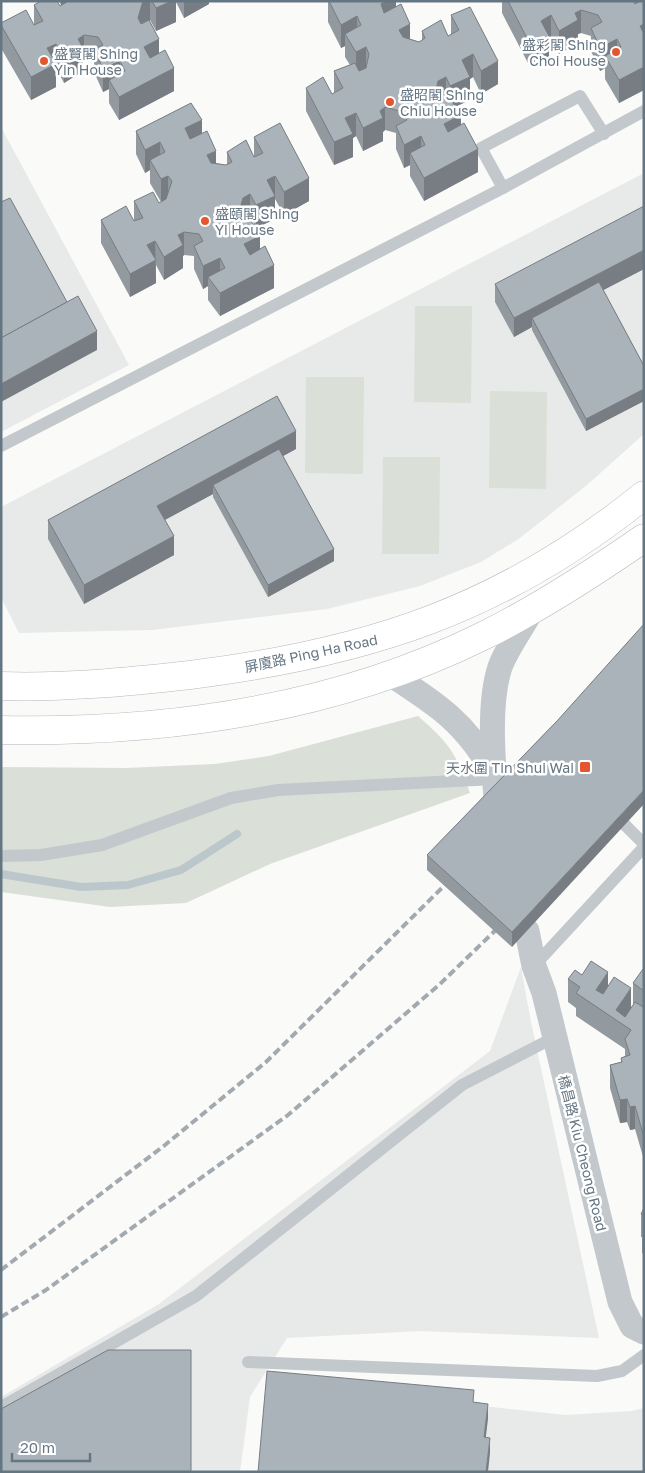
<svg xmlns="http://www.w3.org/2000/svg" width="645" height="1473" font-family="'Golos Text','Noto Sans TC',sans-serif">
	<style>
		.built { fill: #e8e9e9 }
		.green { fill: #dadfd7 }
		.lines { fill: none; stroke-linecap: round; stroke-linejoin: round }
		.stream { stroke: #bbc7cb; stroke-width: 8 }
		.secondary-casing { stroke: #b3babf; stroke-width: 29 }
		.service { stroke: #c3c8cc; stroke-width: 12 }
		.minor { stroke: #c3c8cc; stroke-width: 25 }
		.secondary { stroke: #fff; stroke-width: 28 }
		.rail { stroke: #a2aab0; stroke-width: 4; stroke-dasharray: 8 4; stroke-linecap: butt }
		.wall { fill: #929a9f }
		.shaded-wall { fill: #777d82 }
		.building { fill: #aab3b9; stroke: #777d82 }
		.poi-dot { fill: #e4572e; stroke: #fff; stroke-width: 2 }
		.labels { text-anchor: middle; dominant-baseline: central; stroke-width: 5; stroke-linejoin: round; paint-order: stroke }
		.poi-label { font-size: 14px; fill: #657683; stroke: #fff; text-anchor: start }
		.street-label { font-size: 14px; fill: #657683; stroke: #fff }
	</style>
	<rect width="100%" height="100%" fill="#fafaf8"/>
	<g class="built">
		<path d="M1 127 129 365 1 432Z"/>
		<path d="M644 173V434L587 485 520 538 481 562 420 586 327 609 152 630 19 633 1 597V507Z"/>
		<path d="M521 967 531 1022 599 1338 420 1331 287 1338 250 1397 240 1472H1V1397L159 1304 490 1051Z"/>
		<path d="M474 1405 565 1415 631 1411 644 1408V1472H259Z"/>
	</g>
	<g class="green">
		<path d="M415 306H472L471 403 414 402Z"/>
		<path d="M306 377H364L363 474 305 473Z"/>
		<path d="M490 391 547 392 546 489 489 488Z"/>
		<path d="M383 457H440L439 554H382Z"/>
		<path d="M418 716C449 743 457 754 470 793L270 864 186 903 110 907 1 892V767L126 768 215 764 269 756Z"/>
	</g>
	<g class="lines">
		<path class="stream" d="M1 874 81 887 128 885 181 870 237 834"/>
		<g class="secondary-casing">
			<g id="secondary">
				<path d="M1 686C64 688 127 682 190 675 368 653 503 609 644 495"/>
				<path d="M1 730C165 733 335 709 483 636 540 608 592 574 644 538"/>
			</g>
		</g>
		<g class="service">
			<path d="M503 188 481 148 580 96 604 134"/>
			<path d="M1 446 503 188 644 111"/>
			<path d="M625 825 644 844"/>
			<path d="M1 856 41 855 102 845 231 798 278 790 495 779"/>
			<path d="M534 966 644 847"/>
			<path d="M248 1362 597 1376 622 1371 644 1355"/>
			<path d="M1 1407 196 1296 462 1085 555 1037"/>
		</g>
		<g class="minor">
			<path d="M390 674C438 705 465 722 494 773"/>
			<path d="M496 798C493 760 488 703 500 667 507 648 522 628 532 610"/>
			<path d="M527 931 534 966 544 993 620 1302 632 1326 644 1332"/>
		</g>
		<use href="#secondary" class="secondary"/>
		<g class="rail">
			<path d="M1 1270 165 1145 266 1062 455 875"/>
			<path d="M1 1317 46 1290 288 1115 440 984 504 922"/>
		</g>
	</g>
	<g class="wall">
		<path d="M59 1H209V4L184 18 176 2V22L156 31 150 20 149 21 159 53 174 91 119 120 109 103V89L103 92 94 72V60L84 58 83 59V71L64 83 56 68V87L31 100 1 48V23L34 24V5L60 6 61 5Z"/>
		<path d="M328 1H396V7L410 39 419 42 422 40V31L448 36 451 34V15L498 84 481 94 473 77 470 79V100L455 107 461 125 478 172 424 201 410 176V165L404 168 396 149V133L385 130 383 132V141L363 151 356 136 353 138V157L334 165 306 111V88L332 94 334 93V71L350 65 345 57V46L341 48 328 22Z"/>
		<path d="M502 1H644V90L619 103 605 79V68L600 71 591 51V36L581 33 578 34V43L559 54 551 38 549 40V59L530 67 502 13Z"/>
		<path d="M136 131 202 133 216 163 226 165 227 164V152L254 157V137L309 201 284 215 275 199V219L256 228 250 217H249L260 249 274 288 220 316 208 300V286L203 289 194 269V256L184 255 183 256V268L164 280 156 265V283L130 297 101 243V220L134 221V201L159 203 161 202 150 183V170L145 173 136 154Z"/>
		<path d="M644 269 603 290 644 366V401L586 431 532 330V327L514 337 495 302V284Z"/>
		<path d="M296 449 283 456 334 561 268 597 213 497V494L165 520 174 555 84 604 48 539V520Z"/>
		<path d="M557 721 512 947 427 870V855Z"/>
		<path d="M644 970V1160L635 1129 630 1130 627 1122 620 1123 610 1088V1065L621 1062V1058L625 1056V1049L576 1016V1008L568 1002V979L582 975 608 986 631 1008 633 1005V983Z"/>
		<path d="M644 1208V1254L642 1253V1237H641V1214Z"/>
	</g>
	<g class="shaded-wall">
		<path d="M61 1H68L61 5Z"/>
		<path d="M150 1V20L142 25 138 41V18L142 2Z"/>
		<path d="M167 1H176V22L156 31V8Z"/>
		<path d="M184 1H209V4L184 18Z"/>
		<path d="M386 1H396V19L381 27V4Z"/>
		<path d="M581 10V33L578 34V43L559 54V31L575 13Z"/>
		<path d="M551 15V38L549 40V59L530 67V44L541 21Z"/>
		<path d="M357 16V40L345 34V46L341 48V25Z"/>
		<path d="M410 24V47L399 53V30Z"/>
		<path d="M644 24V47L640 26Z"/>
		<path d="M84 35V58L83 59V71L64 83V60L78 39Z"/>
		<path d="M159 39V62L144 70V47Z"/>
		<path d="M617 39V62L605 56V68L600 71V48Z"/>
		<path d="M56 44V87L31 100V77L47 48Z"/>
		<path d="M366 47V70L356 75V52Z"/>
		<path d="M473 54V77L470 79V100L450 109V86L462 60Z"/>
		<path d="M120 61V84L109 80V89L103 92V69Z"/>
		<path d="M498 61V84L481 94V71Z"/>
		<path d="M644 67V90L619 103V80Z"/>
		<path d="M174 68V91L119 120V97Z"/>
		<path d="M446 77V100L438 104 435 95 438 81Z"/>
		<path d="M385 107V130L383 132V141L363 151V128L380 111Z"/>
		<path d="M356 113V136L353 138V157L334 165V142L345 118Z"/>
		<path d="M461 115V138L444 147V124Z"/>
		<path d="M202 120V143L185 151V128Z"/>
		<path d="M421 136V159L410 153V165L404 168V145Z"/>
		<path d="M160 142V165L150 160V170L145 173V150Z"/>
		<path d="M478 149V172L424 201V178Z"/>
		<path d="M216 151V174L207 155Z"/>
		<path d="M168 176V199L161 202V179Z"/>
		<path d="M275 176V219L256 228V205L267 180Z"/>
		<path d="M309 178V201L284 215V192Z"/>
		<path d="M250 194V217L243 221 238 238V215L243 198Z"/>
		<path d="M184 232V255L183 256V268L164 280V257L178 235Z"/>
		<path d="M260 236V259L244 267V244Z"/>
		<path d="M155 241 156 283 130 297V274L147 245Z"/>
		<path d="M644 250V269L536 325 532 318V327L514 337V318Z"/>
		<path d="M220 258V281L208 277V286L203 289V266Z"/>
		<path d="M274 265V288L220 316V293Z"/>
		<path d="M97 331V350L1 402V384Z"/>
		<path d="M644 389V401L586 431V419Z"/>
		<path d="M296 431V449L217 492 213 485V494L157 524V506Z"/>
		<path d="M174 536V555L84 604V585Z"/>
		<path d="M334 549V561L268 597V585Z"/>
		<path d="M644 790V804L512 947V932Z"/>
		<path d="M608 972V996L599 1008 596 990Z"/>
		<path d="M631 988V1011L622 1024 616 1010Z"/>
		<path d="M627 1099V1122L620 1123V1100Z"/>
		<path d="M635 1106V1129L630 1130V1107Z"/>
		<path d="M488 1404V1419L484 1452V1437Z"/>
		<path d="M490 1438V1453L488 1472H486Z"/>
	</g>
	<g class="building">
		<path d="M41 1H57L60 6 67 2V1H143L138 18 141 24 149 20 159 39 144 47 150 58 165 50 174 68 119 97 109 80 125 71 120 61 103 69 94 49 103 45 98 37 84 35 78 39 83 48 64 60 56 44 47 48 56 64 31 77 1 25V23L26 10 34 25 43 21 34 5Z"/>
		<path d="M152 1H172L156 8Z"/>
		<path d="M329 1H386L381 4 384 13 401 4 410 24 399 30 403 37 419 42 425 38 422 31 441 20 448 36 459 30 451 15 470 7 498 61 481 71 473 54 462 60 470 77 450 86 446 77 438 81 435 95 439 102 449 97 461 115 444 124 448 132 464 123 478 149 424 178 410 153 425 145 421 136 404 145 396 126 407 120 403 112 385 107 380 111 383 118 363 128 356 113 345 118 353 134 334 142 306 88 323 77 332 94 343 88 334 71 355 63 359 71 366 68 369 54 366 47 356 52 345 34 361 25 357 16 341 25Z"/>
		<path d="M508 1H633L635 4 640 1H644V24L640 26 644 34V67L619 80 605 56 621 47 617 39 600 48 591 28 602 22 598 15 581 10 575 13 578 20 559 31 551 15 541 21 549 36 530 44Z"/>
		<path d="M191 103 202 120 185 128 190 139 207 131 216 151 207 155 211 163 226 165 232 162 227 152 246 140 254 157 263 153 254 137 280 123 309 178 284 192 275 176 267 180 275 196 256 205 250 194 243 198 238 215 241 221 249 217 260 236 244 244 250 255 265 246 274 265 220 293 208 277 225 268 220 258 203 266 194 246 203 241 199 234 184 232 178 235 183 245 164 257 155 241 147 245 156 260 130 274 101 220 126 206 134 221 143 218 134 201 153 192 159 203 166 199 172 181 168 176 161 179 150 160 165 152 160 142 145 150 136 131Z"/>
		<path d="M10 198 67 302 1 338V202Z"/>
		<path d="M644 206V250L514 318 495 284Z"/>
		<path d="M599 282 644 366V389L586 419 532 318Z"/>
		<path d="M78 296 97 331 1 384V338Z"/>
		<path d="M277 396 296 431 157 506 174 536 84 585 48 520Z"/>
		<path d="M279 449 334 549 268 585 213 485Z"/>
		<path d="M644 624V790L512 932 427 855 557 721Z"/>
		<path d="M591 961 608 972 596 990 603 994 614 977 631 988 616 1010 625 1017 635 1002 643 1007 644 1005V1137L635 1106 630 1107 627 1099 620 1100 610 1065 622 1062 621 1058 630 1055 625 1039 631 1030 576 993 580 987 568 979 575 970 582 975Z"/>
		<path d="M643 969 644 970V991L633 983Z"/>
		<path d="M644 1208V1215L641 1214Z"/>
		<path d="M108 1350H191V1472H1V1409Z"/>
		<path d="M267 1371 474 1390 473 1402 488 1404 484 1437 490 1438 486 1472H258Z"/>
	</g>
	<g class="poi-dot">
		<circle cx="616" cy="52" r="5"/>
		<circle cx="44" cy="61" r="5"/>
		<circle cx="390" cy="102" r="5"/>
		<circle cx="205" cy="221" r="5"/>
		<rect x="579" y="761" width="12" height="12" rx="2.5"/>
	</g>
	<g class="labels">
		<g class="poi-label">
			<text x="606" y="44" text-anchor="end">盛彩閣 Shing<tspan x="606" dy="16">Choi House</tspan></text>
			<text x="54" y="53">盛賢閣 Shing<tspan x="54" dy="16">Yin House</tspan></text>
			<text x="400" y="94">盛昭閣 Shing<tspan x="400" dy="16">Chiu House</tspan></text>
			<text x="215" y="213">盛頤閣 Shing<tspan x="215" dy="16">Yi House</tspan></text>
			<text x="574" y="767" text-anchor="end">天水圍 Tin Shui Wai</text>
		</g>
		<g class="street-label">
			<text transform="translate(311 653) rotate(-12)">屏廈路 Ping Ha Road</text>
			<text transform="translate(583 1153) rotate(76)">橋昌路 Kiu Cheong Road</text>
		</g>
	</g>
	<rect width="645" height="1473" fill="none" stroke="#657683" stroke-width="5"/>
	<path d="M12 1453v8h78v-8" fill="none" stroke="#657683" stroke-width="2.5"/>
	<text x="20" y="1453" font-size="15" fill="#657683" stroke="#ffffff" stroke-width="4" paint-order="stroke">20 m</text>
</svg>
